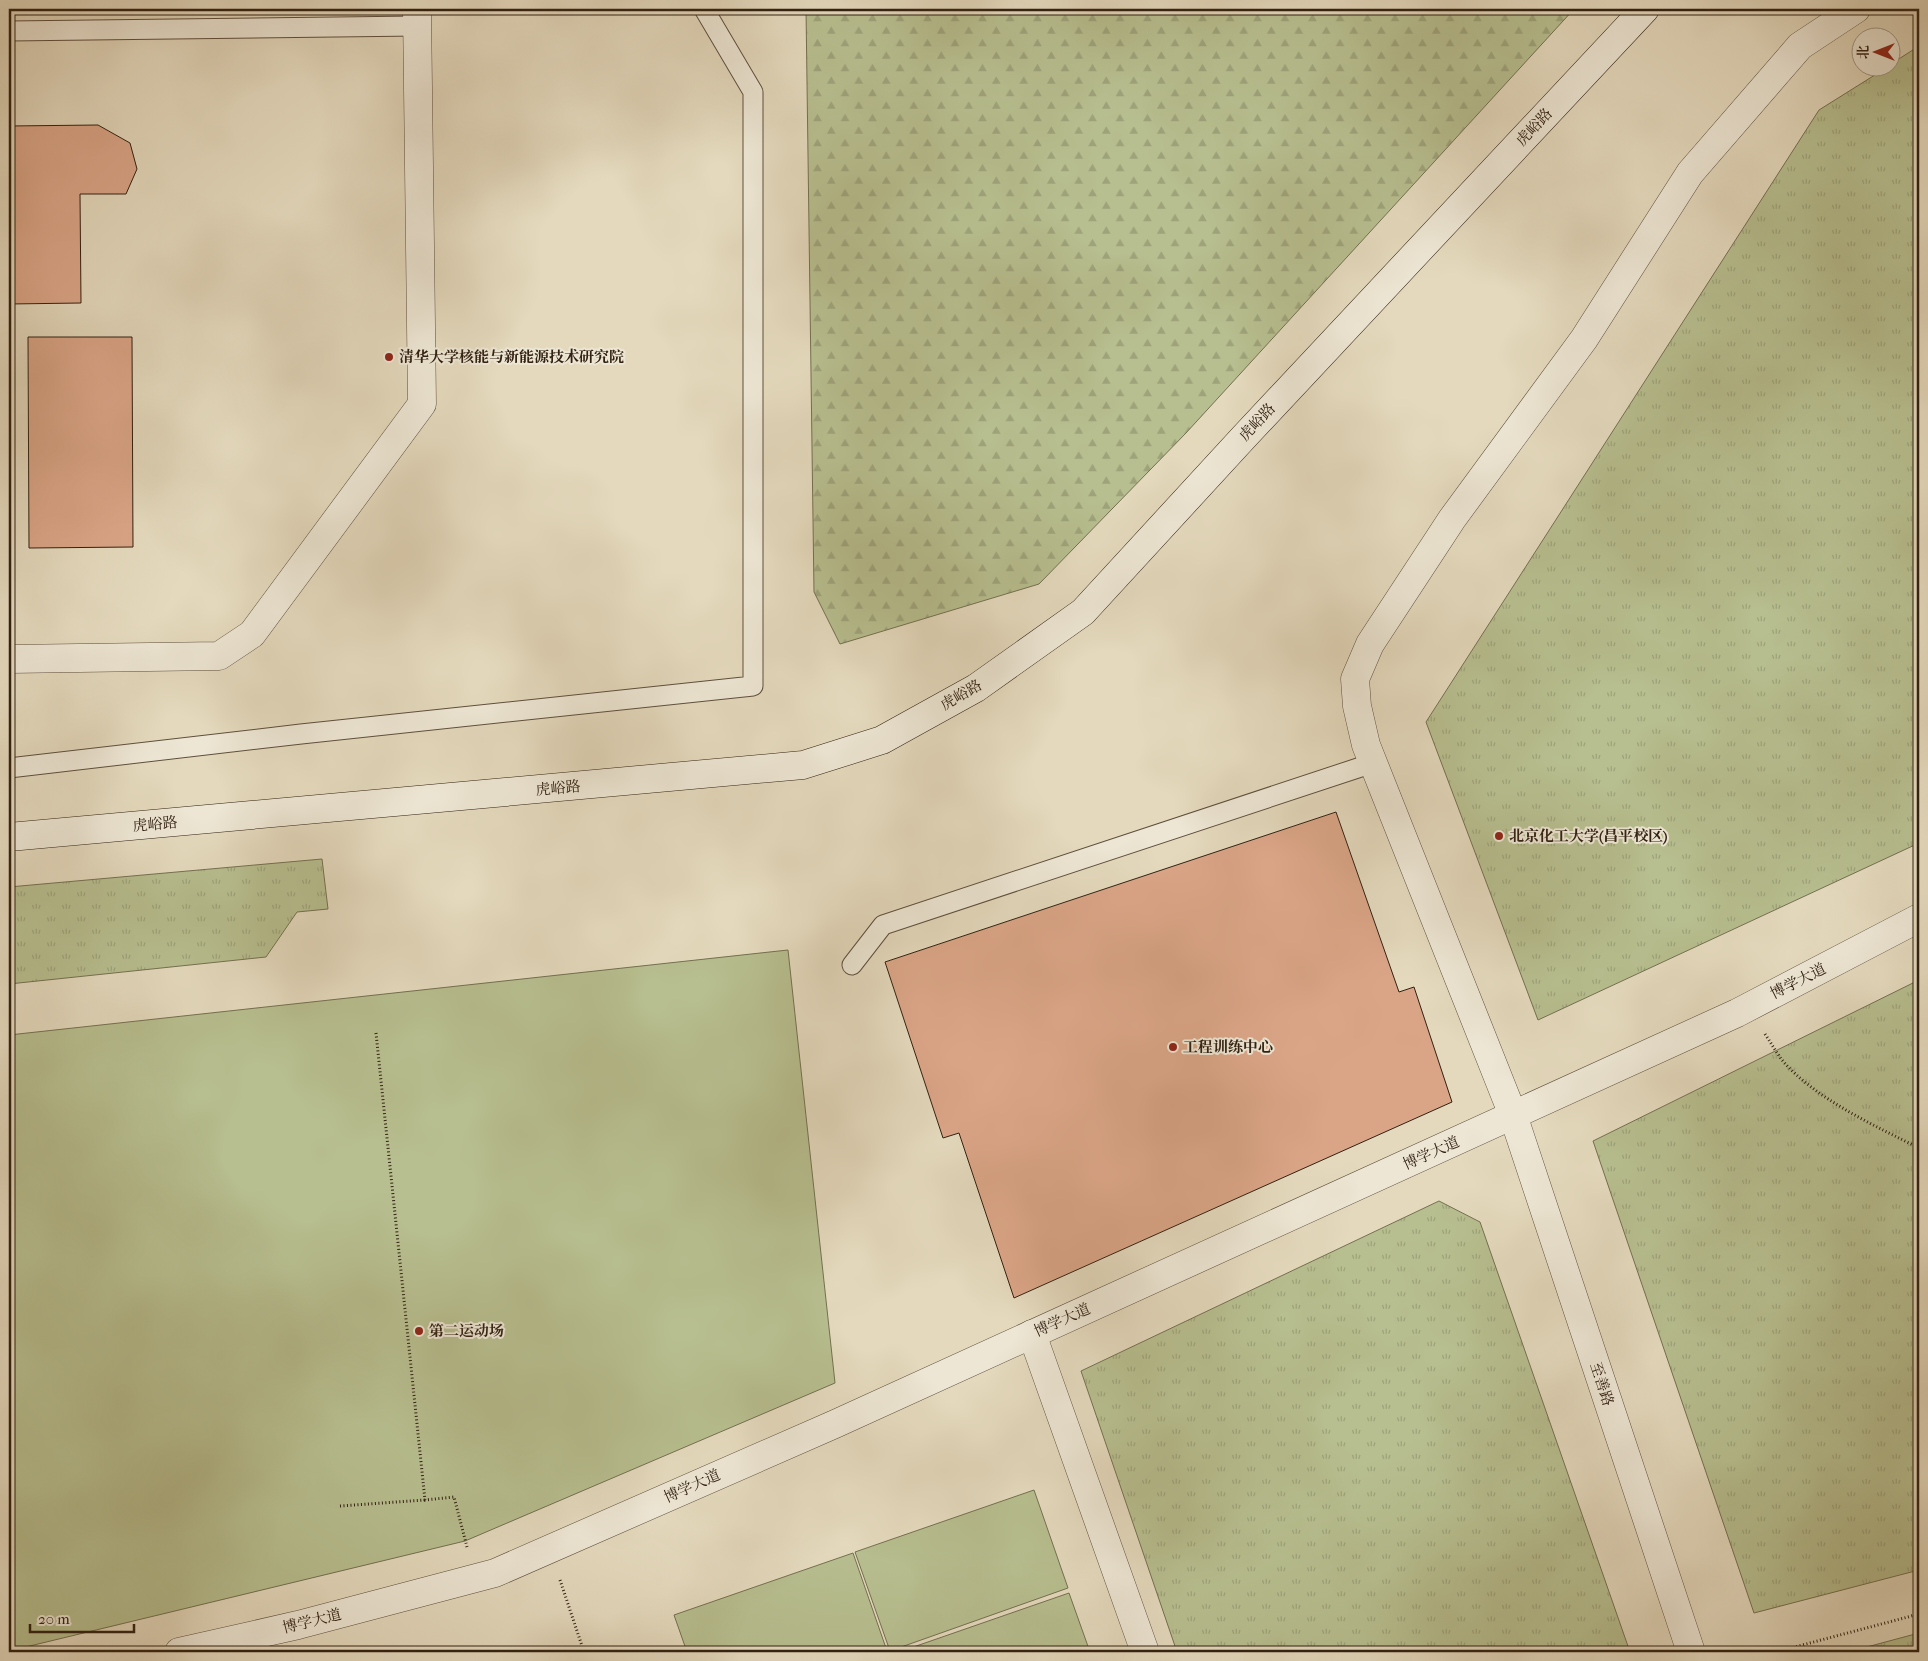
<svg xmlns="http://www.w3.org/2000/svg" width="1928" height="1661" font-family="'IM FELL French Canon','Noto Serif SC',serif">
	<style>
		.grass { fill: url(#grass-tufts); stroke: #747050 }
		.forest { fill: url(#forest-firs); stroke: #747050 }
		.garden { fill: #b7be8f; stroke: #747050 }
		.building { fill: #daa587; stroke: #312112 }
		.lines { fill: none; stroke-linecap: round; stroke-linejoin: round }
		.lane-casing { stroke: #5e4f3d; stroke-width: 21 }
		.street-casing { stroke: #5e4f3d; stroke-width: 29 }
		.secondary-casing { stroke: #312112; stroke-width: 29 }
		.path { stroke: #312112; stroke-width: 3; stroke-dasharray: 1 2.5; stroke-linecap: butt }
		.lane { stroke: #ede6d4; stroke-width: 19 }
		.street { stroke: #ede6d4; stroke-width: 28 }
		.secondary { stroke: #ede6d4; stroke-width: 28 }
		.poi-dot { fill: #8f2418; stroke: #ede6d4; stroke-width: 2 }
		.labels { text-anchor: middle; dominant-baseline: central; stroke-width: 4; stroke-linejoin: round; paint-order: stroke }
		.street-label { font-size: 15px; fill: #312112; stroke: #ede6d4 }
		.poi-label { font-size: 15px; font-weight: bold; fill: #312112; stroke: #ede6d4; text-anchor: start }
	</style>
	<defs>
		<pattern id="grass-tufts" width="24" height="20" patternUnits="userSpaceOnUse" patternTransform="scale(1.25)"><rect width="24" height="20" fill="#b7be8f"/><path d="M3 7l-1-3M5 7V3M7 7l1-3M15 17l-1-3M17 17v-4M19 17l1-3" fill="none" stroke="#9ea37a"/></pattern>
		<pattern id="forest-firs" width="22" height="20" patternUnits="userSpaceOnUse" patternTransform="scale(1.25)"><rect width="22" height="20" fill="#b7be8f"/><path d="M5 1l3.5 6h-7zM16 11l3.5 6h-7z" fill="#9ea37a"/></pattern>
	</defs>
	<rect width="100%" height="100%" fill="#e4d9bd"/>
	<filter id="stains"><feTurbulence type="fractalNoise" baseFrequency=".004" numOctaves="4"/><feColorMatrix values="0 0 0 0 .2 0 0 0 0 .09 0 0 0 0 .02 0 0 0 .5 -.17"/></filter>
	<radialGradient id="worn" r=".72"><stop offset=".6" stop-color="#630" stop-opacity="0"/><stop offset="1" stop-color="#630" stop-opacity=".3"/></radialGradient>
	<g class="grass">
		<path d="M1919 46V843L1538 1020 1426 722 1819 110 1886 68H1890L1891 64Z"/>
		<path d="M322 859 328 909 297 912 266 957 9 984V887Z"/>
		<path d="M1919 980V1570L1754 1613 1593 1141Z"/>
		<path d="M1439 1201 1480 1222 1630 1652H1177L1081 1371Z"/>
		<path d="M1919 1633V1652H1848Z"/>
	</g>
	<path class="forest" d="M806 9H1574L1186 433 1039 584 840 644 814 592Z"/>
	<g class="garden">
		<path d="M788 950 835 1383 465 1541 9 1651V1035Z"/>
		<path d="M1034 1490 1068 1588 890 1651 855 1552Z"/>
		<path d="M853 1553 887 1651 687 1652 674 1615Z"/>
		<path d="M1069 1593 1090 1652H899Z"/>
	</g>
	<g class="building">
		<path d="M98 125 130 143 137 169 126 194H80L81 303 9 304V126Z"/>
		<path d="M28 337H132L133 547 29 548Z"/>
		<path d="M1336 812 1399 992 1414 987 1452 1102 1014 1298 959 1133 943 1138 885 962Z"/>
	</g>
	<g class="lines">
		<g class="lane-casing">
			<g id="lane">
				<path d="M9 31 418 26"/>
				<path d="M9 768 301 734 753 686V92L704 9"/>
				<path d="M852 965 883 925 1373 763"/>
			</g>
		</g>
		<g class="street-casing">
			<g id="street">
				<path d="M9 659 219 656 252 634 422 404 417 9"/>
				<path d="M1032 1334 1145 1652"/>
				<path d="M179 1652 298 1625 495 1573 835 1424 1737 1013 1919 918"/>
				<path d="M1691 1652 1513 1115 1366 745 1357 706 1355 679 1370 644 1452 519 1584 339 1690 173 1800 46 1856 9"/>
			</g>
		</g>
		<g class="secondary-casing">
			<path id="secondary" d="M9 837 803 765 882 740 976 688 1083 612 1243 438 1645 9"/>
		</g>
		<g class="path">
			<path d="M376 1033 425 1500 454 1497 467 1547"/>
			<path d="M1765 1034C1771 1043 1776 1052 1782 1060 1814 1098 1875 1126 1919 1148"/>
			<path d="M340 1506 425 1500"/>
			<path d="M560 1580 584 1652"/>
			<path d="M1776 1652 1919 1614"/>
		</g>
		<use href="#lane" class="lane"/>
		<use href="#street" class="street"/>
		<use href="#secondary" class="secondary"/>
	</g>
	<g class="poi-dot">
		<circle cx="389" cy="357" r="5"/>
		<circle cx="1499" cy="836" r="5"/>
		<circle cx="1173" cy="1047" r="5"/>
		<circle cx="419" cy="1331" r="5"/>
	</g>
	<g class="labels">
		<g class="street-label">
			<text transform="translate(1534 127) rotate(-47)">虎峪路</text>
			<text transform="translate(1257 422) rotate(-47)">虎峪路</text>
			<text transform="translate(961 695) rotate(-30)">虎峪路</text>
			<text transform="translate(558 788) rotate(-5)">虎峪路</text>
			<text transform="translate(155 824) rotate(-5)">虎峪路</text>
			<text transform="translate(1798 981) rotate(-27)">博学大道</text>
			<text transform="translate(1431 1153) rotate(-24)">博学大道</text>
			<text transform="translate(1062 1320) rotate(-24)">博学大道</text>
			<text transform="translate(1602 1384) rotate(72)">至善路</text>
			<text transform="translate(692 1486) rotate(-24)">博学大道</text>
			<text transform="translate(312 1621) rotate(-14)">博学大道</text>
		</g>
		<g class="poi-label">
			<text x="399" y="357">清华大学核能与新能源技术研究院</text>
			<text x="1509" y="836">北京化工大学(昌平校区)</text>
			<text x="1183" y="1047">工程训练中心</text>
			<text x="429" y="1331">第二运动场</text>
		</g>
	</g>
	<rect width="1928" height="1661" fill="none" stroke="#e4d9bd" stroke-width="30"/>
	<rect x="10" y="10" width="1908" height="1641" fill="none" stroke="#312112" stroke-width="2.5"/>
	<rect x="15" y="15" width="1898" height="1631" fill="none" stroke="#312112"/>
	<g transform="translate(1876 52) rotate(270)"><circle r="24" fill="#ede6d4" stroke="#a29786"/>
	<path d="M0-4L9 19L0 12L-9 19Z" fill="#8f2418"/>
	<text y="-8" font-size="14" font-weight="bold" text-anchor="middle" fill="#312112">北</text>
	</g>
	<path d="M30 1624v8h104v-8" fill="none" stroke="#312112" stroke-width="2.5"/>
	<text x="38" y="1624" font-size="15" fill="#312112" stroke="#ede6d4" stroke-width="4" paint-order="stroke">20 m</text>
	<rect width="100%" height="100%" filter="url(#stains)"/>
	<rect width="100%" height="100%" fill="url(#worn)"/>
</svg>
